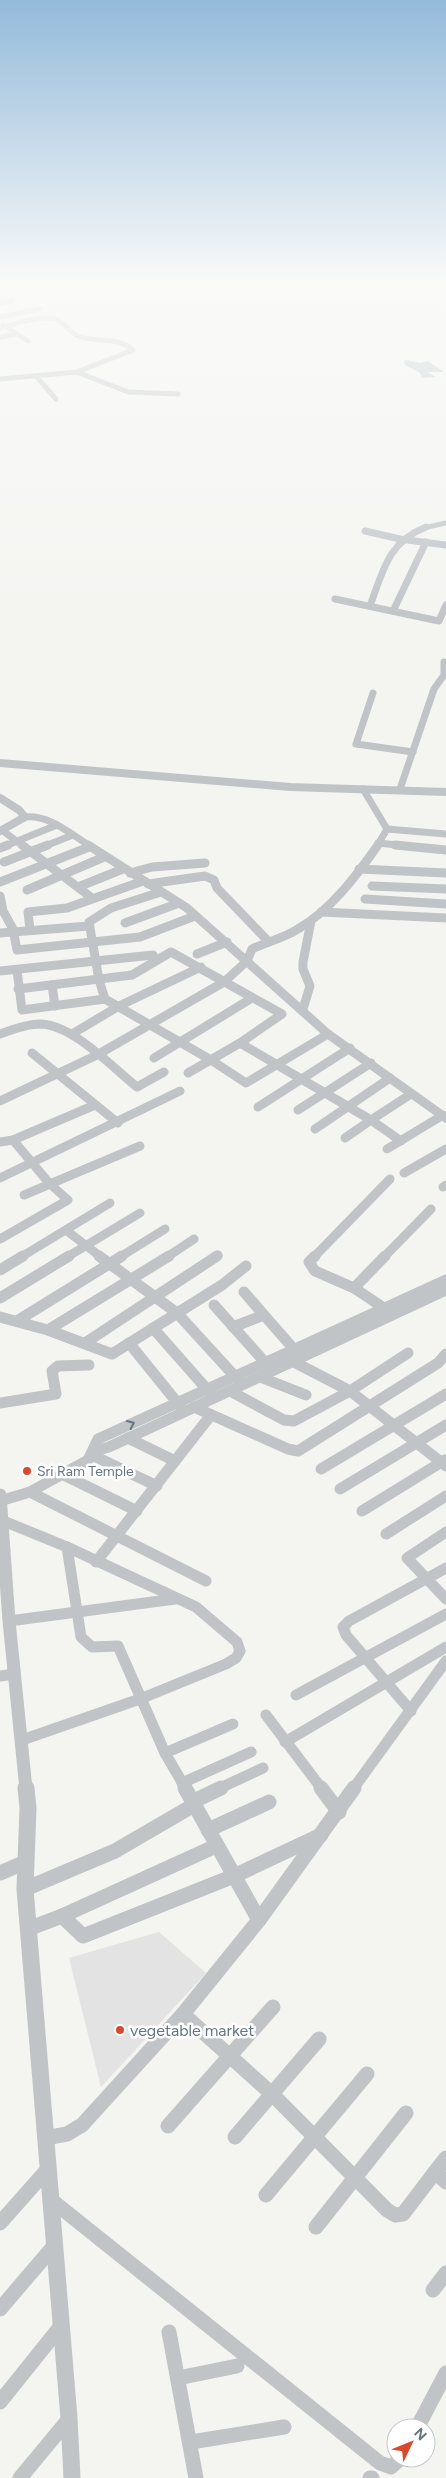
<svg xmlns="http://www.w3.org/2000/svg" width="446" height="2478" font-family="Figtree,sans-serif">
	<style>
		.built { fill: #e2e3e2 }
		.water { fill: #b7c3c6 }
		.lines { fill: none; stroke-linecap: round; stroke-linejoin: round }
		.minor-far4 { stroke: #c0c4c7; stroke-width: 5 }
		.minor-far3 { stroke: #c0c4c7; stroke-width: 7 }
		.minor-far2 { stroke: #c0c4c7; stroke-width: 9 }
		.minor-far1 { stroke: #c0c4c7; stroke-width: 11 }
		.minor { stroke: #c0c4c7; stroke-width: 15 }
		.tertiary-far2 { stroke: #c0c4c7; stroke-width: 8 }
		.tertiary-far1 { stroke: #c0c4c7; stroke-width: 13 }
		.tertiary { stroke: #c0c4c7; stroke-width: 17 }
		.oneway { stroke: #657680 }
		.poi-dot { fill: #d7482f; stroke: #fff; stroke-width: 2 }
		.labels { text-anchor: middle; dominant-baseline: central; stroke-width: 5; stroke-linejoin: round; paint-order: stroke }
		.poi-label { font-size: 14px; fill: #657680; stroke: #fff; text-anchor: start }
		.near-poi-label { font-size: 16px; fill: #657680; stroke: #fff; text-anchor: start }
	</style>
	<rect width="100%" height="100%" fill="#f4f4f1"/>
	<path class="built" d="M159 1932 206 1973 101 2087 69 1958Z"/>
	<path class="water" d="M407 360 421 363 428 361 444 372H427L436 377 422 378 420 373 405 365 404 361Z"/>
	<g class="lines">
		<g class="minor-far4">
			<path d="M0 303 13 300"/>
			<path d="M0 317 40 309"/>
			<path d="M3 325 28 341"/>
			<path d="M0 328C16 324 33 317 49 318 64 318 66 331 78 336 97 344 116 335 133 350L77 372 0 379"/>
			<path d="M0 337 17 334"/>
			<path d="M77 372 128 392 178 394"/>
			<path d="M36 376 56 399"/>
			<path d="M423 528 446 523"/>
		</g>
		<g class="minor-far3">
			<path d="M365 531 400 539 446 545"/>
			<path d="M335 599 439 621 446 605"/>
			<path d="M370 606C383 571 388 542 426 527"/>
			<path d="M393 611 426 542"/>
			<path d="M373 693 356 744 413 752"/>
			<path d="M363 789 387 829 377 846"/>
			<path d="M400 789 434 689 444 675V662"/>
			<path d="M25 817C50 815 69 833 90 846"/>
			<path d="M387 829 446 834"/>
			<path d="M2 830 23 846"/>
			<path d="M378 843 407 846"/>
			<path d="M5 846 57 825"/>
			<path d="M45 846 73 835"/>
		</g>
		<g class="minor-far2">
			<path d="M22 845 92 898"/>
			<path d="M88 845 187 908 328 1034 446 1118"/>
			<path d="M395 845 446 850"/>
			<path d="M0 848 8 845"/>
			<path d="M4 862 48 845"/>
			<path d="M359 869 446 873"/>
			<path d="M130 873 152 867 205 863"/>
			<path d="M0 882 89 847"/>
			<path d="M148 884 205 876 214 880 217 888 268 941"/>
			<path d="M372 886 446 889"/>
			<path d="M78 887 123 869"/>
			<path d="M27 890 104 857"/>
			<path d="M161 892 111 908 89 922 99 980 105 999 211 1060 246 1083 328 1034"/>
			<path d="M0 896 3 911 13 929 17 950 140 937 195 916"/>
			<path d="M365 899 446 904"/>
			<path d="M321 912 446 918"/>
			<path d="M125 923 179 903"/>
			<path d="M30 930 28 912 67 908 143 881"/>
			<path d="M0 933 89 926"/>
			<path d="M197 954 227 942"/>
			<path d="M17 970 22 1010 105 999"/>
			<path d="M0 971 153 955"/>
			<path d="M52 985 55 1006"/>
			<path d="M18 989 132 975 171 952 282 1014 240 1043 371 1120 411 1094"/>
			<path d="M303 1009 310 986 303 969V962L311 921"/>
			<path d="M0 1034C13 1029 27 1024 41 1024 73 1025 113 1068 137 1087L164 1072"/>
			<path d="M72 1034 119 1006 201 967"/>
			<path d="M32 1053 118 1123"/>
			<path d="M154 1058 252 998"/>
			<path d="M188 1073 240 1043"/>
			<path d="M0 1101 97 1055 224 982 247 961 252 949C267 942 284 938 298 929 331 910 357 875 378 845"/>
			<path d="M258 1107 350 1048"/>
			<path d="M298 1110 371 1063"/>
			<path d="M315 1129 390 1078"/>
			<path d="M345 1138 371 1120 401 1141"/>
			<path d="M0 1142 13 1140 95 1105"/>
			<path d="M387 1149 443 1115"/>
			<path d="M404 1173 446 1149"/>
			<path d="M0 1178 180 1091"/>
			<path d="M443 1187 446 1185"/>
			<path d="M24 1195 140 1146"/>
			<path d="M67 1231 101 1257"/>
			<path d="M0 1239 68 1200 49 1183 13 1140"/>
			<path d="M21 1257 110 1203"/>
			<path d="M67 1257 140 1213"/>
			<path d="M120 1257 165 1229"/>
			<path d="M167 1257 194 1239"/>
			<path d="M215 1257 218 1255"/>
			<path d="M314 1257 390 1179"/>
			<path d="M384 1257 431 1209"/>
		</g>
		<g class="minor-far1">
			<path d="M99 1256 177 1313 240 1382"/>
			<path d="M315 1256 309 1262 315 1271 354 1288 390 1312"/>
			<path d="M0 1270 23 1256"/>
			<path d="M354 1288 385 1256"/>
			<path d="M0 1298 69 1256"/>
			<path d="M214 1305 270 1368"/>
			<path d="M264 1315 299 1355"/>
			<path d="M0 1317 48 1330 112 1354 222 1285 246 1266"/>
			<path d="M17 1321 122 1256"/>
			<path d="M233 1327 264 1315 244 1292"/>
			<path d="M153 1328 212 1395"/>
			<path d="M48 1330 169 1256"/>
			<path d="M85 1343 217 1256"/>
			<path d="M129 1343 180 1406"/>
			<path d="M294 1362 350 1391 446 1466"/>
			<path d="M260 1377 306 1395"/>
			<path d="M230 1391 284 1420 294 1421 350 1391 408 1353"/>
			<path d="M0 1403 56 1394 52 1371 58 1366 89 1365"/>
			<path d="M194 1407 288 1449 298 1451 438 1363 446 1354"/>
			<path d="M128 1438 175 1461"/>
			<path d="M94 1451 109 1447 446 1290"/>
			<path d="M92 1455 157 1486"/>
			<path d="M321 1469 446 1394"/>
			<path d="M64 1475 137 1511"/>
			<path d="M340 1489 446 1425"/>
			<path d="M30 1492 206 1581"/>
			<path d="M0 1501 30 1492 88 1460 98 1439 446 1280"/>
			<path d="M362 1511 445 1460"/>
			<path d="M1 1520 67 1547 196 1607 237 1642 240 1651 236 1658 226 1664 140 1699 22 1740"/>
			<path d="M446 1532 407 1558 446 1599"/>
			<path d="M386 1534 446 1496"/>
			<path d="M67 1547 81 1637 92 1647 118 1646 165 1753 186 1789"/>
			<path d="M96 1562 211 1415"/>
			<path d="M9 1621 175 1599"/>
			<path d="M0 1676 14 1674"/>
			<path d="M296 1695 446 1614"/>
			<path d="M411 1711 346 1635 343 1627 349 1621 446 1568"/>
			<path d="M266 1715 322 1789"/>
			<path d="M285 1742 446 1647"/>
			<path d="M165 1753 233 1724"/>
			<path d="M182 1783 251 1752"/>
			<path d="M218 1789 263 1768"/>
			<path d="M353 1789 446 1661"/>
		</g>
		<g class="minor">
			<path d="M185 1788 259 1920"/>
			<path d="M321 1788 339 1812"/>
			<path d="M192 1802 221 1788"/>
			<path d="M208 1830 269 1802"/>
			<path d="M0 1873 26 1862"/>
			<path d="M25 1889 115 1851 194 1805"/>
			<path d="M62 1916 83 1936 234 1876 321 1835"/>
			<path d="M28 1929 62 1916 216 1846"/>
			<path d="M183 2014 272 2094 387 2210 395 2215 403 2214 435 2172 446 2182"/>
			<path d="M168 2126 273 2007"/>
			<path d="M235 2137 319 2039"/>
			<path d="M45 2138 67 2134 82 2125 183 2014 259 1920 354 1788"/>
			<path d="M435 2172 446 2158"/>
			<path d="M266 2195 367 2074"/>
			<path d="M50 2199 380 2463 391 2467 401 2458"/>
			<path d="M0 2223 47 2170"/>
			<path d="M316 2227 406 2113"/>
			<path d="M433 2290 446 2273"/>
			<path d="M0 2309 54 2246"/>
			<path d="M169 2332 196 2478"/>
			<path d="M178 2378 237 2366"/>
			<path d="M0 2402 61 2326"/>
			<path d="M417 2428 446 2373"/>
			<path d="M191 2442 284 2427"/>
			<path d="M20 2478 69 2419"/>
			<path d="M370 2478H372"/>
		</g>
		<g class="tertiary-far2">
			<path d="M0 763 290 787 446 792"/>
			<path d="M0 798 19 810 25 817 0 831"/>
		</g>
		<path class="tertiary-far1" d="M0 1495 9 1621 26 1789"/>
		<path class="tertiary" d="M26 1788 28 1808 25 1889 69 2418 72 2478"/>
	</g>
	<defs><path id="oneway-chevron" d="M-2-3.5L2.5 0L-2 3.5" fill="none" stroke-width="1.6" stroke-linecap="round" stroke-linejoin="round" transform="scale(1.25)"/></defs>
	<use class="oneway" href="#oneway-chevron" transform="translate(131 1424) rotate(-25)"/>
	<linearGradient id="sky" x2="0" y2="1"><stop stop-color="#94bada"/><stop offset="0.45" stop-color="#fafaf9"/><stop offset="1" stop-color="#fafaf9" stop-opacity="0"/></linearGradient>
	<rect width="446" height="629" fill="url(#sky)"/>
	<g class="poi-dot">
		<circle cx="27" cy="1471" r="5"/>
		<circle cx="120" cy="2030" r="5"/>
	</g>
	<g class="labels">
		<g class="poi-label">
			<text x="37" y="1471">Sri Ram Temple</text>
		</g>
		<g class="near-poi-label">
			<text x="130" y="2030">vegetable market</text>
		</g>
	</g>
	<g transform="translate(411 2443) rotate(47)"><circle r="24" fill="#ffffff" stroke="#c1c8cc"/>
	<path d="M0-4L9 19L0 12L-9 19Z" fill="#d7482f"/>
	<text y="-8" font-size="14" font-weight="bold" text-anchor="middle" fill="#657680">N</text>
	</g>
</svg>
